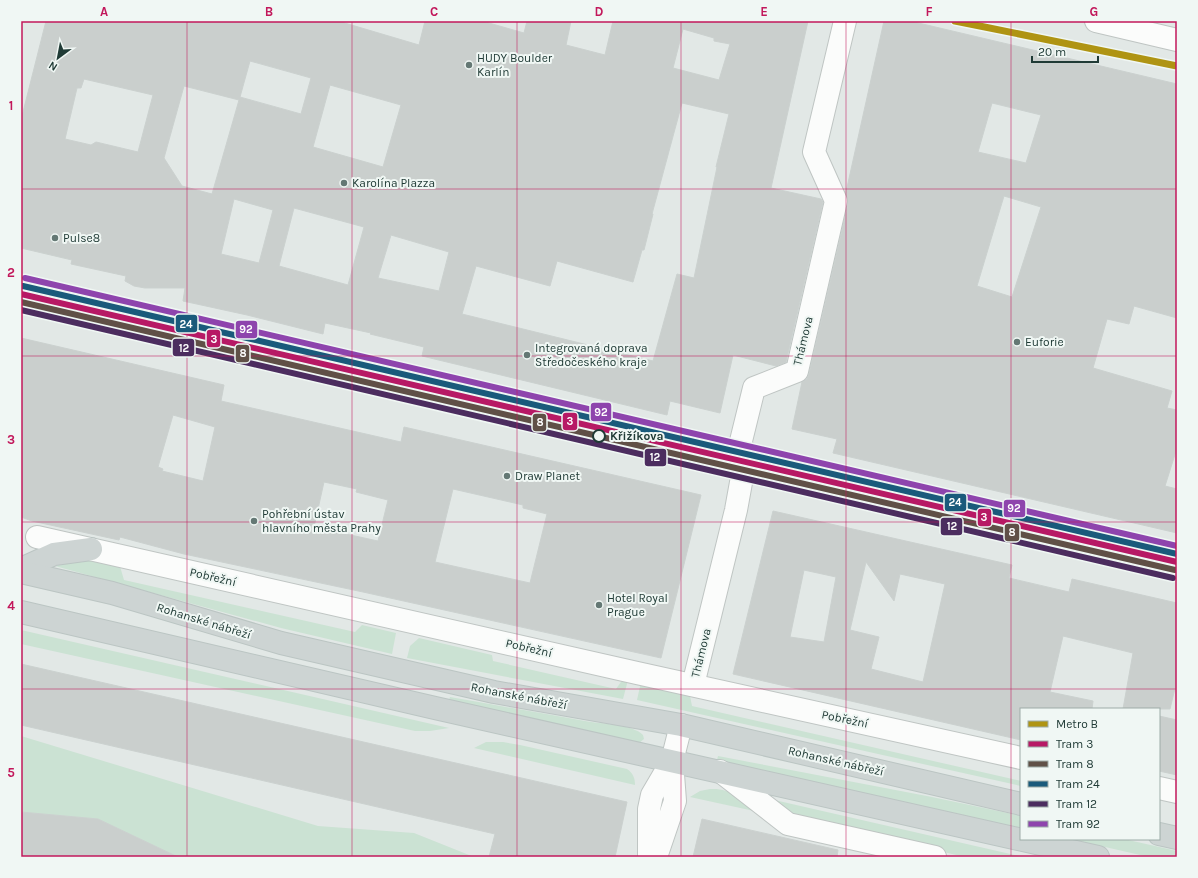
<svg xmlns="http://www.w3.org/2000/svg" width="1198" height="878" font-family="Karla,sans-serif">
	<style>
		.green { fill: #cbe2d3 }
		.building { fill: #cacfcd; stroke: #cbd1cf; fill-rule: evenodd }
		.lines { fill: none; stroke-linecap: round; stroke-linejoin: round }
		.minor-casing { stroke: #bfc5c3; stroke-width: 24 }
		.major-casing { stroke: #bbc5c3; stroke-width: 24 }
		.minor { stroke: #fbfcfb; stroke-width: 22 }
		.major { stroke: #cdd4d3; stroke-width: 22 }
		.tram-1-casing { stroke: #f0f7f4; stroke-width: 9 }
		.tram-2-casing { stroke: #f0f7f4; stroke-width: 9 }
		.tram-3-casing { stroke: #f0f7f4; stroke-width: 9 }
		.tram-4-casing { stroke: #f0f7f4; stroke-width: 9 }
		.tram-5-casing { stroke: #f0f7f4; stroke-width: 9 }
		.tram-1 { stroke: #b71965; stroke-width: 6 }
		.tram-2 { stroke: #605047; stroke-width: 6 }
		.tram-3 { stroke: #1a5a7b; stroke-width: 6 }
		.tram-4 { stroke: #4c2d5f; stroke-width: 6 }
		.tram-5 { stroke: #8e44ad; stroke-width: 6 }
		.metro-1-casing { stroke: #f0f7f4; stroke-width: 10 }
		.metro-1 { stroke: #af9413; stroke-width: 7 }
		.grid { fill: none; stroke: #c2185b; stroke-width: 1; stroke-opacity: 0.55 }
		.poi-dot { fill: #647874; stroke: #f0f7f4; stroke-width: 1.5 }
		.stop-dot { fill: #f0f7f4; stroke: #203b36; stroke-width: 2 }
		.labels { text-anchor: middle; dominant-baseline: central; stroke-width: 4; stroke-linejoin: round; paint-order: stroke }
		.poi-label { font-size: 12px; fill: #203b36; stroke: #f0f7f4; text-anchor: start }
		.street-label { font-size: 12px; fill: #203b36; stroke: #f0f7f4 }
		.stop-label { font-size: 12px; font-weight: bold; fill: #203b36; stroke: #f0f7f4; text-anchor: start }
		.line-badge { stroke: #f0f7f4; stroke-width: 1.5 }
		.badge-label { font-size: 11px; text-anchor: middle; font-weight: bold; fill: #fff }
		.neatline { fill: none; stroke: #c2185b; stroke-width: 1.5 }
		.grid-label { font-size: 13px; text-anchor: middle; font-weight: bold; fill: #c2185b }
	</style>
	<rect width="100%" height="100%" fill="#e2e8e6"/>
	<g class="green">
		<path d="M80 560H100L119 563 124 580 355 632 362 625 396 633 392 654 281 628 55 566Z"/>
		<path d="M21 630 449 728 430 731H415L21 644Z"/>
		<path d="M419 638 492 655 493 661 616 689 623 679 628 680 623 699 407 658 410 646Z"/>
		<path d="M641 682 689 691 692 706 1021 781V786L637 700Z"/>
		<path d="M450 697C495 705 540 713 585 721 599 724 633 724 643 735L644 739 639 743 449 700Z"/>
		<path d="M21 736 318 826 414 833 474 857H178L98 819 21 812Z"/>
		<path d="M486 742H503L520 745 627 769C633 773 635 778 635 785L474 748Z"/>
		<path d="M718 756 932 797 1021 816V828L717 760Z"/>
		<path d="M710 789C732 788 738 798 754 811L690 797 700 791Z"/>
		<path d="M770 799 1024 857H965L797 818Z"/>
		<path d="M1070 839H1124L1177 851V857H1149Z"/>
	</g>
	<g class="building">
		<path d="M46 21H338L419 45 425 21H482L524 33 527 21H571L566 45 605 55 613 21H808L771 188 821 199 823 202 786 362 776 366 733 355 720 413 670 401 667 415 422 356 424 347 370 334 371 333 325 323 323 334 247 315 183 301 185 288H145L134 286 125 281 126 276 71 264 72 260 21 248V120ZM683 29 714 38V41L730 44 719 80 673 68ZM250 61 311 78 301 114 240 97ZM84 79 153 95 138 152 96 142 91 145 65 139 77 88H81ZM330 85 401 105 383 167 313 147ZM184 86 239 100 212 194 182 186 164 158ZM682 103 729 114 716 167H717L694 278 677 274 653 361 462 314 476 266 550 286 557 261 633 282 642 250H644L653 214H652ZM234 199 273 210 259 263 221 254ZM294 208 364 227 348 285 279 266ZM391 235 449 252 439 291 378 278Z"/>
		<path d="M884 21H910L1177 84V318L1134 306 1129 324 1107 319 1093 368 1172 391 1167 408 1177 410V448L1165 486 1177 489V533L833 453 837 439 792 429 802 382 807 379 809 374 848 204 846 192ZM992 103 1041 115 1026 163 978 152ZM1004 196 1041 207 1012 297 977 286Z"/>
		<path d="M21 338 224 385 221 401 401 442 404 427 701 495 661 658 363 592 184 554 120 537 119 540 32 521 21 517ZM173 415 215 427 203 481 162 471 163 469 158 467ZM324 482 357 489 356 492 388 500 378 541 314 527ZM453 489 523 505V508L547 514 530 583 435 562Z"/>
		<path d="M773 511 1012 565 1009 578 1069 592 1072 579 1177 603V680L1170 709H1123L1133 653 1063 636 1050 692 1093 701 1092 709H1021V740L733 674ZM866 562 894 601 900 574 945 584 923 682 871 669 879 637 850 630ZM804 570 836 577 824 642 790 637Z"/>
		<path d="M21 664 627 802 615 857H489L495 834 21 725Z"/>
		<path d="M1159 716 1177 720V775L1159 771Z"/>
		<path d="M21 812 98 819 178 857H21Z"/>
		<path d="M702 819 838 850 837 857H693Z"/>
	</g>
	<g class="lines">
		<g class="minor-casing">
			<g id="minor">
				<path d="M1096 21 1177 40"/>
				<path d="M21 299 1177 566"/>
				<path d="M37 537 637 673 1021 758"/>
				<path d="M693 685 736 510 744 466 741 441 754 388 797 371 836 201 814 152 845 21"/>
				<path d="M720 771 788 824 935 857"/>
				<path d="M1159 788 1177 792"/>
				<path d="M649 857V809L652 795 672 761"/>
				<path d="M656 857 675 801 672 761 681 725"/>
			</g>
		</g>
		<g class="major-casing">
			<g id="major">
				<path d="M21 569 54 554 91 549"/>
				<path d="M21 572 112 593 281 643 494 692 681 725 1021 804"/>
				<path d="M21 612 435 708 1098 857"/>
				<path d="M1159 834 1177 838"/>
			</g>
		</g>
		<use href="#minor" class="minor"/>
		<use href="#major" class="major"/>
		<g class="tram-1-casing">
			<path id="tram-1" d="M21 294 1177 562"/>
		</g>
		<g class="tram-2-casing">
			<path id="tram-2" d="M21 302 1175 570"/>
		</g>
		<g class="tram-3-casing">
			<path id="tram-3" d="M23 286 1177 554"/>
		</g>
		<g class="tram-4-casing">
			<path id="tram-4" d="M21 310 1173 578"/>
		</g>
		<g class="tram-5-casing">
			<path id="tram-5" d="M25 278 1177 546"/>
		</g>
		<use href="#tram-1" class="tram-1"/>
		<use href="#tram-2" class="tram-2"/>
		<use href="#tram-3" class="tram-3"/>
		<use href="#tram-4" class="tram-4"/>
		<use href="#tram-5" class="tram-5"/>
		<g class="metro-1-casing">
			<path id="metro-1" d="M955 21 1177 66"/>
		</g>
		<use href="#metro-1" class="metro-1"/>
	</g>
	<path class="grid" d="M187 21V857M352 21V857M517 21V857M681 21V857M846 21V857M1011 21V857M21 189H1177M21 356H1177M21 522H1177M21 689H1177"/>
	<g class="poi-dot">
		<circle cx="469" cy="65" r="4"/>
		<circle cx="344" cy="183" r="4"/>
		<circle cx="55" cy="238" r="4"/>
		<circle cx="1017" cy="342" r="4"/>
		<circle cx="527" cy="355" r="4"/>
		<circle cx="507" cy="476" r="4"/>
		<circle cx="254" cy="521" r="4"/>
		<circle cx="599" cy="605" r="4"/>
	</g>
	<circle class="stop-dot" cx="599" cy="436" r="6"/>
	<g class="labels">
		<g class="poi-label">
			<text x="477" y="58">HUDY Boulder<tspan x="477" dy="14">Karlín</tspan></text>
			<text x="352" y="183">Karolína Plazza</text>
			<text x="63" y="238">Pulse8</text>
			<text x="1025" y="342">Euforie</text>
			<text x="535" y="348">Integrovaná doprava<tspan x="535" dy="14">Středočeského kraje</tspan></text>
			<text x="515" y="476">Draw Planet</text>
			<text x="262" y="514">Pohřební ústav<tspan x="262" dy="14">hlavního města Prahy</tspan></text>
			<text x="607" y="598">Hotel Royal<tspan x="607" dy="14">Prague</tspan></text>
		</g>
		<g class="street-label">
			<text transform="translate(803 341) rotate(-76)">Thámova</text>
			<text transform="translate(213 577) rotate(13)">Pobřežní</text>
			<text transform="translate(204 621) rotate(17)">Rohanské nábřeží</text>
			<text transform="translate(529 648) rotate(13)">Pobřežní</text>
			<text transform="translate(701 653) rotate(-76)">Thámova</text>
			<text transform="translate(519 696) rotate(11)">Rohanské nábřeží</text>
			<text transform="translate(845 719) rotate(12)">Pobřežní</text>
			<text transform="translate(836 761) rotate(13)">Rohanské nábřeží</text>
		</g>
		<g class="stop-label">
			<text x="610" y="436">Křižíkova</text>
		</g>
	</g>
	<g class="line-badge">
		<rect x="175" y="314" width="23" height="19" rx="4" fill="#1a5a7b"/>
		<rect x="235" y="320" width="23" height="19" rx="4" fill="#8e44ad"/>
		<rect x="206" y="329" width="15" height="19" rx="4" fill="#b71965"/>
		<rect x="172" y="338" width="23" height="19" rx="4" fill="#4c2d5f"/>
		<rect x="235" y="344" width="15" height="19" rx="4" fill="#605047"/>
		<rect x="590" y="402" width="22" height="20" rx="4" fill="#8e44ad"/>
		<rect x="562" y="412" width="16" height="19" rx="4" fill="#b71965"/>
		<rect x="532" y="413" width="15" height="19" rx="4" fill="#605047"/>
		<rect x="644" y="448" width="23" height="19" rx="4" fill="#4c2d5f"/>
		<rect x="944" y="493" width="23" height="19" rx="4" fill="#1a5a7b"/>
		<rect x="1003" y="499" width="23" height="19" rx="4" fill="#8e44ad"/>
		<rect x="977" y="508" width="15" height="19" rx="4" fill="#b71965"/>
		<rect x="940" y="517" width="23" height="19" rx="4" fill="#4c2d5f"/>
		<rect x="1004" y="523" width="16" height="19" rx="4" fill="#605047"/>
	</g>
	<g class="badge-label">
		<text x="186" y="328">24</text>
		<text x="246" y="333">92</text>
		<text x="214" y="343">3</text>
		<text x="184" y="352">12</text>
		<text x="243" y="357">8</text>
		<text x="601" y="416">92</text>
		<text x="570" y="425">3</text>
		<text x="540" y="426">8</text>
		<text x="655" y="461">12</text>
		<text x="955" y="506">24</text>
		<text x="1014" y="512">92</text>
		<text x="984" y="521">3</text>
		<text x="952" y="530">12</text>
		<text x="1012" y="536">8</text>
	</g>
	<rect width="1198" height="878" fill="none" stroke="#f0f7f4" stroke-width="44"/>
	<rect x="1020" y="708" width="140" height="132" fill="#f0f7f4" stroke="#9daca8"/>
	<rect x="1028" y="721" width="20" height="6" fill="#af9413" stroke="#9daca8"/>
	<text x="1056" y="728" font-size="12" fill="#203b36">Metro B</text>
	<rect x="1028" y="741" width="20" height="6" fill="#b71965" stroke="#9daca8"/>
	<text x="1056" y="748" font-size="12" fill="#203b36">Tram 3</text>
	<rect x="1028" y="761" width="20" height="6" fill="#605047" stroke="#9daca8"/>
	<text x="1056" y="768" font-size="12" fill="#203b36">Tram 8</text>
	<rect x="1028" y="781" width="20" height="6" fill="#1a5a7b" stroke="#9daca8"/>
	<text x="1056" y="788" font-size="12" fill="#203b36">Tram 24</text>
	<rect x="1028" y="801" width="20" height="6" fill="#4c2d5f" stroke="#9daca8"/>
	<text x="1056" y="808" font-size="12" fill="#203b36">Tram 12</text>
	<rect x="1028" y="821" width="20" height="6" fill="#8e44ad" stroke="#9daca8"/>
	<text x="1056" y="828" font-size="12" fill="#203b36">Tram 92</text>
	<g transform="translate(58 58) rotate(212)" stroke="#f0f7f4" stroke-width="3" paint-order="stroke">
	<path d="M0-3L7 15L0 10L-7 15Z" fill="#203b36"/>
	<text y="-6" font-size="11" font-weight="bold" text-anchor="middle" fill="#203b36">N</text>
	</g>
	<path d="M1032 56v6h66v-6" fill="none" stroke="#203b36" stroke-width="2"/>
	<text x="1038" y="56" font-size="12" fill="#203b36" stroke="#f0f7f4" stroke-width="3" paint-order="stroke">20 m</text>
	<rect x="22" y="22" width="1154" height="834" class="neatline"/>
	<g class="grid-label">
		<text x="104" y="16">A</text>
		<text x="269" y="16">B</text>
		<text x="434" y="16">C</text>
		<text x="599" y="16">D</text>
		<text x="764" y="16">E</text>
		<text x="929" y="16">F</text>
		<text x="1094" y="16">G</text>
		<text x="11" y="110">1</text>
		<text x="11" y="277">2</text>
		<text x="11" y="444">3</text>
		<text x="11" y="610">4</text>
		<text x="11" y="777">5</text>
	</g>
</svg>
